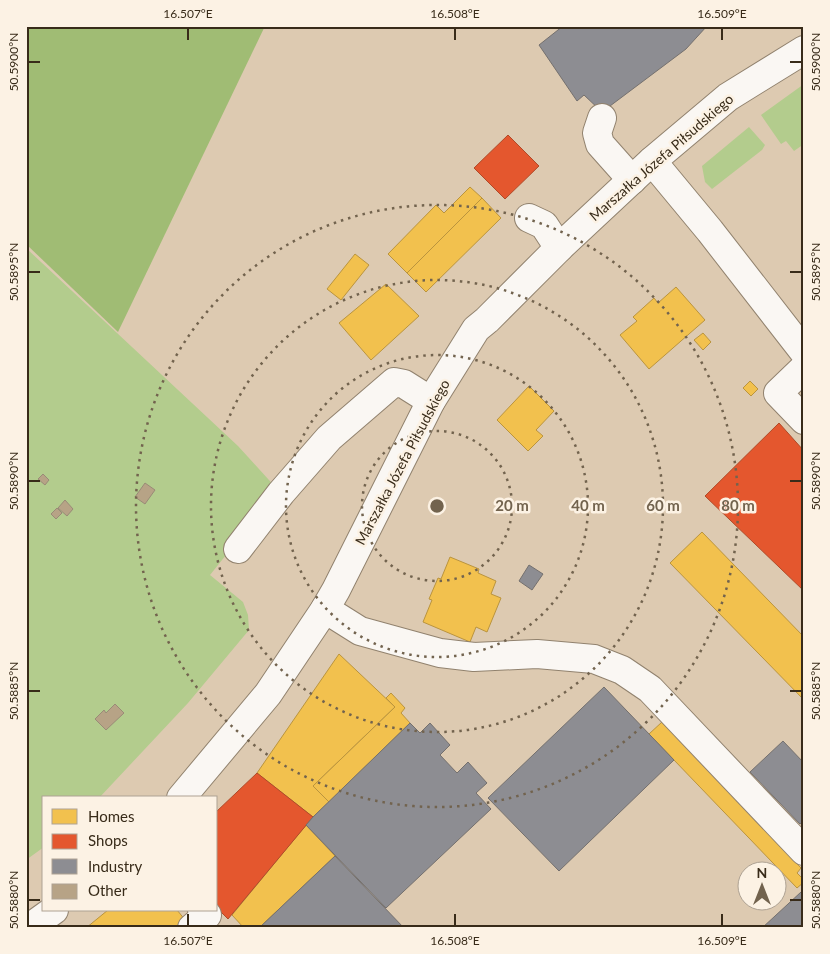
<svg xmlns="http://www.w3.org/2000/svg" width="830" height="954" font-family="Lato,sans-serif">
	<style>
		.green { fill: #b3cc8d }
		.forest { fill: #a0bc74 }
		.homes { fill: #f2c14e; stroke: #ba943e }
		.shops { fill: #e4572e; stroke: #b04a28 }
		.industry { fill: #8d8d92; stroke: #74706e }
		.building { fill: #b7a386; stroke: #998b77 }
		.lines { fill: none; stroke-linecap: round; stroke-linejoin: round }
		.minor-casing { stroke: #91826e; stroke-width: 30 }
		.minor { stroke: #faf7f3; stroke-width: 28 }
		.ticks { fill: none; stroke: #382b19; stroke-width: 2 }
		.ring { fill: none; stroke: #72634e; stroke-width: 2.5; stroke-dasharray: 2.5 5 }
		.labels { text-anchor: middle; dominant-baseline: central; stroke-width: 5; stroke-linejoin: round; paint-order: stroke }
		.street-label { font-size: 14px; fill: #382b19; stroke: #fcf2e4 }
		.centre { fill: #72634e; stroke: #fcf2e4; stroke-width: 2.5 }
		.ring-label { font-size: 15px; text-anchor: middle; font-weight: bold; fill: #72634e; stroke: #fcf2e4; stroke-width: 5; stroke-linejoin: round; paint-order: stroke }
		.neatline { fill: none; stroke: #382b19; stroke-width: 2 }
		.ticks-label { font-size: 12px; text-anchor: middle; fill: #382b19 }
	</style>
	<rect width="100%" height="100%" fill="#ddcab1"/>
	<g class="green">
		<path d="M804 84V144L794 151 786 141 781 144 761 115Z"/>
		<path d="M749 127 765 145 762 150 712 189 705 182 702 166Z"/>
		<path d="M26 248 238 446 278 490 210 575 243 602 248 615 249 630 188 703 99 798H44V847L26 860Z"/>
	</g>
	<path class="forest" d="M26 26H265L118 332 26 244Z"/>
	<g class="homes">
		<path d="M470 187 482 198 407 273 388 254 436 205 444 213Z"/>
		<path d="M482 198 501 218 426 292 407 273Z"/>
		<path d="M355 254 369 265 341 300 327 289Z"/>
		<path d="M386 284 419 316 371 360 339 323Z"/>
		<path d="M676 287 705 320 649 369 620 335 637 321 633 317 654 298 658 303Z"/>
		<path d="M703 333 711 342 703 350 694 340Z"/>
		<path d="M750 381 758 389 751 396 743 388Z"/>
		<path d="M529 386 554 411 536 430 543 436 528 451 497 420Z"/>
		<path d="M702 532 804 637V700L670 563Z"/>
		<path d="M450 557 479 569 478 573 496 581 491 594 501 598 487 632 476 627 470 642 423 622 432 600 429 599 438 578 441 579Z"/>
		<path d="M339 654 395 707 313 786 329 802 313 817 257 773Z"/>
		<path d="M391 693 405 708 401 713 410 723 329 802 313 786 395 707 386 698Z"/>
		<path d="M662 722 801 868 797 873 804 880V882L797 888 649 734Z"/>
		<path d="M306 825 335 856 259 928H244L232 915Z"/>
		<path d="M108 910H177L186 921 178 928H173L172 926 170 928H86Z"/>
	</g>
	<g class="shops">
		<path d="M508 135 539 166 505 199 474 168Z"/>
		<path d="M779 423 804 451V591L705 496Z"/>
		<path d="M257 773 313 817 228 919 216 907V812Z"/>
	</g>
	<g class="industry">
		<path d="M563 26H707L686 49 602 112 584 95 577 101 539 45Z"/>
		<path d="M529 565 543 574 532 590 519 581Z"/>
		<path d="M604 687 674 760 559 871 488 798Z"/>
		<path d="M410 723 420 733 430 723 450 745 440 755 457 773 468 762 487 783 476 793 491 809 386 908 306 825 313 817Z"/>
		<path d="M783 741 804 763V821L800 824 750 772Z"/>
		<path d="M335 856 404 928H259Z"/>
		<path d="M801 892 804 895V928H762Z"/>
	</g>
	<g class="building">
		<path d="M43 474 49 480 45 485 38 479Z"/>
		<path d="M145 483 155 490 145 504 135 497Z"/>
		<path d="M65 500 73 509 67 516 58 508Z"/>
		<path d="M57 508 62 513 56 519 51 514Z"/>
		<path d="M115 704 124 713 106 730 95 719 104 710 106 713Z"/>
	</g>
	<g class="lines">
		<g class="minor-casing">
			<g id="minor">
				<path d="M602 118 597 133 600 144 632 180"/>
				<path d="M652 161 710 231 804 352"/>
				<path d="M529 218 544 225 559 248"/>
				<path d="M804 368 778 393 804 420"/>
				<path d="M238 549 281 493 329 438 394 382 404 384 431 401"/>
				<path d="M325 609 360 631 440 653 474 657 537 654 594 659 622 670 650 689 804 851"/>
				<path d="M181 798 268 694 325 609 336 590 431 401 476 329 487 320 561 246 652 161 728 97 804 50"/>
				<path d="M29 928 54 910"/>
				<path d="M192 928 207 915 202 910"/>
			</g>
		</g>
		<use href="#minor" class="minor"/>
	</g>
	<path class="ticks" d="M188 28V40M455 28V40M722 28V40M28 62H40M790 62H802M28 272H40M790 272H802M28 481H40M790 481H802M28 691H40M790 691H802M28 900H40M790 900H802M188 914V926M455 914V926M722 914V926"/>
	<g class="ring">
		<circle cx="437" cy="506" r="75"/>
		<circle cx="437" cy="506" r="151"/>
		<circle cx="437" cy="506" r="226"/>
		<circle cx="437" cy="506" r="301"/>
	</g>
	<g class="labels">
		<g class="street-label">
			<text transform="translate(661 157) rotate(-41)">Marszałka Józefa Piłsudskiego</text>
			<text transform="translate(402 462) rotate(-62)">Marszałka Józefa Piłsudskiego</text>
		</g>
	</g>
	<circle cx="437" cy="506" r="8" class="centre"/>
	<g class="ring-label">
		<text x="512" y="511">20 m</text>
		<text x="588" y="511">40 m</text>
		<text x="663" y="511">60 m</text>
		<text x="738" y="511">80 m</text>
	</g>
	<rect width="830" height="954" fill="none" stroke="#fcf2e4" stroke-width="55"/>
	<rect x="42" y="796" width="175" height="115" fill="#fcf2e4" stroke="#aea293"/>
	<rect x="52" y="809" width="25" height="15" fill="#f2c14e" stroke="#aea293"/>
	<text x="88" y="822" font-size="15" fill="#382b19">Homes</text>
	<rect x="52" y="834" width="25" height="15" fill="#e4572e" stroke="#aea293"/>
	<text x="88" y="846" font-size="15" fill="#382b19">Shops</text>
	<rect x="52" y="859" width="25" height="15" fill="#8d8d92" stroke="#aea293"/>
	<text x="88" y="872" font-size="15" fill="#382b19">Industry</text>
	<rect x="52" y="884" width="25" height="15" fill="#b7a386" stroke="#aea293"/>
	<text x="88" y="896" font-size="15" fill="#382b19">Other</text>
	<g transform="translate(762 886)"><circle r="24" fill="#fcf2e4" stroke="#aea293"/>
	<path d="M0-4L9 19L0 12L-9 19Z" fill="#72634e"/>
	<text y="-8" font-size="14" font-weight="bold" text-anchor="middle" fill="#382b19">N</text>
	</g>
	<rect x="28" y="28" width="774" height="898" class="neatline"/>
	<g class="ticks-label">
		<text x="188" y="18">16.507°E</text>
		<text x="455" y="18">16.508°E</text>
		<text x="722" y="18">16.509°E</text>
		<text transform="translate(14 62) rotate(-90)" y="4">50.5900°N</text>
		<text transform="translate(816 62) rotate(-90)" y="4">50.5900°N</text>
		<text transform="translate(14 272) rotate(-90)" y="4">50.5895°N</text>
		<text transform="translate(816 272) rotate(-90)" y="4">50.5895°N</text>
		<text transform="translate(14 481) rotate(-90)" y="4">50.5890°N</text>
		<text transform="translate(816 481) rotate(-90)" y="4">50.5890°N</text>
		<text transform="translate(14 691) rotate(-90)" y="4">50.5885°N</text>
		<text transform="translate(816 691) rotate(-90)" y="4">50.5885°N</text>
		<text transform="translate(14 900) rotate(-90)" y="4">50.5880°N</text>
		<text transform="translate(816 900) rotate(-90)" y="4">50.5880°N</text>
		<text x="188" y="945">16.507°E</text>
		<text x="455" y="945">16.508°E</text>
		<text x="722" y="945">16.509°E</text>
	</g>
</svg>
